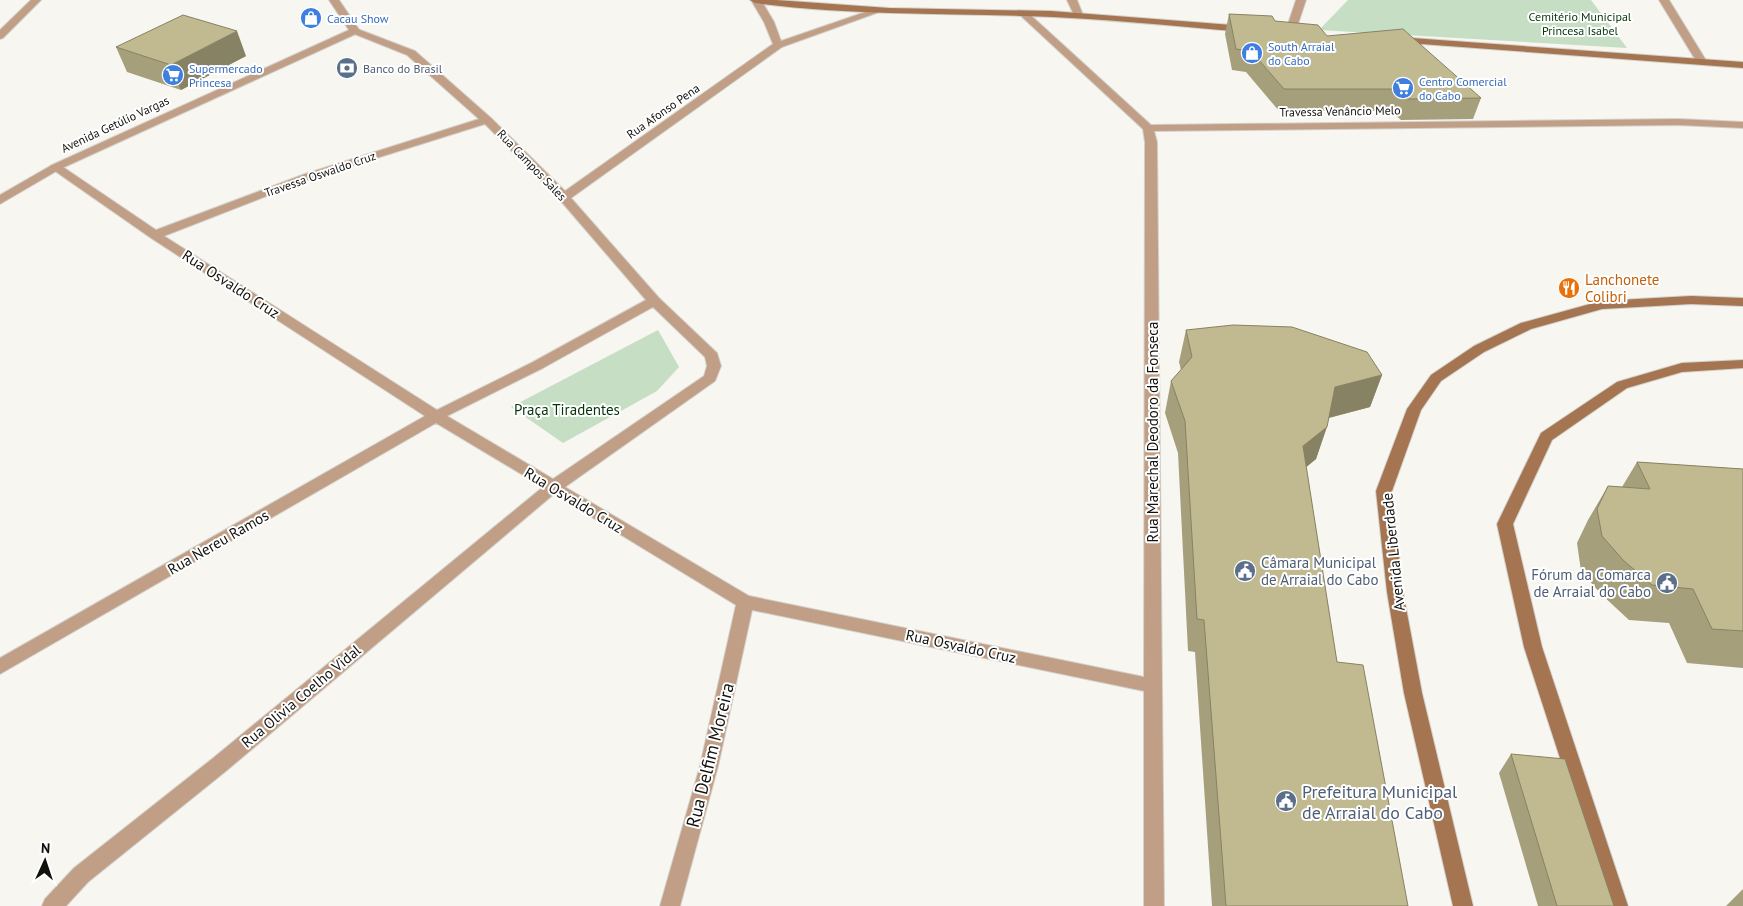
<svg xmlns="http://www.w3.org/2000/svg" width="1743" height="906" font-family="'PT Sans',sans-serif">
	<style>
		.green { fill: #c5dec4 }
		.lines { fill: none; stroke-linecap: round; stroke-linejoin: round }
		.minor-casing { stroke: #d2d1cc; stroke-width: 2 }
		.tertiary-casing { stroke: #d2d1cc; stroke-width: 2 }
		.secondary-casing { stroke: #d2d1cc; stroke-width: 2 }
		.minor { fill: #c19f87; fill-rule: evenodd }
		.tertiary { fill: #c19f87; fill-rule: evenodd }
		.secondary { fill: #a57450; fill-rule: evenodd }
		.wall { fill: #a69f7b }
		.shaded-wall { fill: #878264 }
		.building { fill: #c1b98f; stroke: #878264 }
		.labels { text-anchor: middle; dominant-baseline: central; stroke-width: 4; stroke-linejoin: round; paint-order: stroke }
		.far-park-label { font-size: 12px; fill: #053509; stroke: #fff }
		.far-shop-label { font-size: 12px; fill: #366cbe; stroke: #fff; text-anchor: start }
		.far-service-label { font-size: 12px; fill: #4e5e75; stroke: #fff; text-anchor: start }
		.far-street-label { font-size: 12px; fill: #11110f; stroke: #fff }
		.food-label { font-size: 15px; fill: #c56008; stroke: #fff; text-anchor: start }
		.street-label { font-size: 15px; fill: #11110f; stroke: #fff }
		.park-label { font-size: 15px; fill: #053509; stroke: #fff }
		.service-label { font-size: 15px; fill: #4e5e75; stroke: #fff; text-anchor: start }
		.near-street-label { font-size: 18px; fill: #11110f; stroke: #fff }
		.near-service-label { font-size: 18px; fill: #4e5e75; stroke: #fff; text-anchor: start }
	</style>
	<rect width="100%" height="100%" fill="#f7f6f0"/>
	<g class="green">
		<path d="M1348 0H1591L1627 48 1319 30Z"/>
		<path d="M658 330 679 367 657 391 563 443 511 407Z"/>
	</g>
	<g class="lines">
		<g class="minor-casing">
			<g id="minor">
				<path d="M31 0H41L3 38 0 39V30Z"/>
				<path d="M751 0H761L774 22 781 41 874 9 877 8 882 11 782 47 571 198 659 298 717 353 721 366 715 381 565 487 749 596 1144 677 1145 142 1143 129 1020 15V11H1026L1151 125 1678 119 1743 122V128L1678 125 1154 131 1157 142 1164 906H1144V691L752 610 718 766 680 906H660L700 766 736 605 554 494 226 771 88 882 66 906H42L45 899 74 868 212 759 543 487 436 423 0 674V658L425 416 151 238 52 169 50 167 52 165H60L156 230 305 174 479 119 407 55 352 33V29L355 28 415 51 491 118 565 191 773 44 764 22ZM485 124 560 200 646 300 533 362 437 410 164 236 313 178ZM653 307 705 357 707 366 704 376 553 479 447 416 543 368Z"/>
				<path d="M1067 0H1077L1083 15 1081 17H1075Z"/>
				<path d="M1296 0H1306L1295 33 1290 36 1285 33Z"/>
				<path d="M1659 0H1669L1707 62 1706 64H1698Z"/>
			</g>
		</g>
		<g class="tertiary-casing">
			<path id="tertiary" d="M329 0H339L360 31 358 33 60 169 0 204V195L52 165 349 30Z"/>
		</g>
		<g class="secondary-casing">
			<g id="secondary">
				<path d="M750 0H776L889 8 1051 11 1245 26 1250 29 1245 32C1172 26 1098 18 1025 16 934 13 845 15 755 3Z"/>
				<path d="M1398 37 1743 62V68L1394 42V38Z"/>
				<path d="M1691 296 1743 298V306L1691 304 1602 309 1531 329 1484 352 1441 381 1421 410 1392 491 1403 592 1422 693 1473 906H1453L1404 693 1387 592 1376 491 1407 409 1431 375 1474 346 1521 323 1601 301Z"/>
				<path d="M1743 360V368L1682 372 1627 388 1552 440 1513 524 1542 647 1628 906H1608L1524 647 1497 524 1541 433 1617 382 1682 363Z"/>
			</g>
		</g>
		<use href="#minor" class="minor"/>
		<use href="#tertiary" class="tertiary"/>
		<use href="#secondary" class="secondary"/>
	</g>
	<g class="wall">
		<path d="M1229 14 1275 21 1327 36 1481 98 1473 119 1401 120 1391 111H1279L1246 72 1232 70 1225 34Z"/>
		<path d="M116 47 246 56 181 90 127 72Z"/>
		<path d="M1186 330 1382 375 1370 407 1329 418 1316 459 1306 467 1337 662 1408 906H1212L1195 652 1188 651 1178 453 1165 413 1171 381 1181 370 1179 362Z"/>
		<path d="M1637 462 1743 469V668L1687 663 1669 623 1629 620 1601 594 1581 571 1577 543 1588 520 1608 486 1622 487Z"/>
		<path d="M1511 754 1614 906H1538L1499 773Z"/>
		<path d="M1743 889V906H1726Z"/>
	</g>
	<g class="shaded-wall">
		<path d="M237 31 246 56 181 90 171 65Z"/>
		<path d="M1382 375 1370 407 1324 419 1335 387Z"/>
		<path d="M1327 427 1316 459 1292 479 1303 446Z"/>
	</g>
	<g class="building">
		<path d="M1229 14 1272 16 1275 21 1318 25 1327 36 1403 29 1481 98 1408 99 1398 89H1284L1251 51 1236 49Z"/>
		<path d="M183 15 237 31 171 65 116 47Z"/>
		<path d="M1233 325 1292 327 1367 352 1382 375 1335 387 1327 427 1303 446 1337 662 1363 665 1408 906H1226L1204 620 1197 619 1185 421 1171 381 1192 357 1186 330Z"/>
		<path d="M1637 462 1743 469V631L1712 629 1693 589 1652 585 1623 560 1602 536 1597 509 1608 486 1650 489Z"/>
		<path d="M1511 754 1565 759 1614 906H1557Z"/>
	</g>
	<defs>
		<g id="shop-disc" transform="scale(1.125)"><circle r="9.5" fill="#3f7fe0" stroke="#fff"/><path d="M-5-2.5h2.3a2.7 3.5 0 0 1 5.4 0H5L5.5 6h-11ZM-1.5-2.5h3a1.5 2.3 0 0 0-3 0Z" fill="#fff"/></g>
		<g id="bank-disc" transform="scale(1.125)"><circle r="9.5" fill="#5c6f8a" stroke="#fff"/><path d="M-6-4H6V4H-6ZM0-2.3a2.3 2.3 0 1 0 0 4.6a2.3 2.3 0 1 0 0-4.6Z" fill="#fff"/></g>
		<g id="supermarket-disc" transform="scale(1.125)"><circle r="9.5" fill="#3f7fe0" stroke="#fff"/><path d="M-6-5.5h2.5l.6 2H6L4.5 2H-2.5L-4.4-4H-6ZM-1.5 3.2a1.3 1.3 0 1 0 .1 0ZM3 3.2a1.3 1.3 0 1 0 .1 0Z" fill="#fff"/></g>
		<g id="restaurant-disc" transform="scale(1.125)"><circle r="9.5" fill="#e8710a" stroke="#fff"/><path d="M-5-6h1v4h1v-4h1v4h1v-4h1v5L-1.5 .5V6h-2V.5L-5-1ZM5-6V6H3V1.5H1.5Q1.5-4 5-6Z" fill="#fff"/></g>
		<g id="civic-disc" transform="scale(1.125)"><circle r="9.5" fill="#5c6f8a" stroke="#fff"/><path d="M-.6-6.5H3V-4.5H.6V-3L4-1V1h2V6H-6V1h2V-1L-.6-3ZM-1.2 2.5V6h2.4V2.5Z" fill="#fff"/></g>
	</defs>
	<g fill-rule="evenodd">
		<use href="#shop-disc" x="311" y="18"/>
		<use href="#shop-disc" x="1252" y="53"/>
		<use href="#bank-disc" x="347" y="68"/>
		<use href="#supermarket-disc" x="173" y="75"/>
		<use href="#supermarket-disc" x="1403" y="88"/>
		<use href="#restaurant-disc" x="1569" y="288"/>
		<use href="#civic-disc" x="1245" y="571"/>
		<use href="#civic-disc" x="1667" y="583"/>
		<use href="#civic-disc" x="1286" y="801"/>
	</g>
	<g class="labels">
		<g class="far-park-label">
			<text x="1580" y="16">Cemitério Municipal<tspan x="1580" dy="14">Princesa Isabel</tspan></text>
		</g>
		<g class="far-shop-label">
			<text x="327" y="18">Cacau Show</text>
			<text x="1268" y="46">South Arraial<tspan x="1268" dy="14">do Cabo</tspan></text>
			<text x="189" y="68">Supermercado<tspan x="189" dy="14">Princesa</tspan></text>
			<text x="1419" y="81">Centro Comercial<tspan x="1419" dy="14">do Cabo</tspan></text>
		</g>
		<g class="far-service-label">
			<text x="363" y="68">Banco do Brasil</text>
		</g>
		<g class="far-street-label">
			<text transform="translate(663 111) rotate(-35)">Rua Afonso Pena</text>
			<text transform="translate(1340 111) rotate(-1)">Travessa Venâncio Melo</text>
			<text transform="translate(115 124) rotate(-25)">Avenida Getúlio Vargas</text>
			<text transform="translate(532 165) rotate(46)">Rua Campos Sales</text>
			<text transform="translate(320 174) rotate(-19)">Travessa Oswaldo Cruz</text>
		</g>
		<g class="food-label">
			<text x="1585" y="279">Lanchonete<tspan x="1585" dy="17">Colibri</tspan></text>
		</g>
		<g class="street-label">
			<text transform="translate(231 284) rotate(33)">Rua Osvaldo Cruz</text>
			<text transform="translate(1152 432) rotate(-90)">Rua Marechal Deodoro da Fonseca</text>
			<text transform="translate(574 500) rotate(31)">Rua Osvaldo Cruz</text>
			<text transform="translate(218 542) rotate(-30)">Rua Nereu Ramos</text>
			<text transform="translate(1393 552) rotate(-96)">Avenida Liberdade</text>
			<text transform="translate(961 646) rotate(12)">Rua Osvaldo Cruz</text>
			<text transform="translate(301 696) rotate(-40)">Rua Olivia Coelho Vidal</text>
		</g>
		<g class="park-label">
			<text x="567" y="409">Praça Tiradentes</text>
		</g>
		<g class="service-label">
			<text x="1261" y="562">Câmara Municipal<tspan x="1261" dy="17">de Arraial do Cabo</tspan></text>
			<text x="1651" y="574" text-anchor="end">Fórum da Comarca<tspan x="1651" dy="17">de Arraial do Cabo</tspan></text>
		</g>
		<g class="near-street-label">
			<text transform="translate(710 755) rotate(-76)">Rua Delfim Moreira</text>
		</g>
		<g class="near-service-label">
			<text x="1302" y="791">Prefeitura Municipal<tspan x="1302" dy="21">de Arraial do Cabo</tspan></text>
		</g>
	</g>
	<g transform="translate(45 861) rotate(3)" stroke="#ffffff" stroke-width="4" paint-order="stroke">
	<path d="M0-4L9 19L0 12L-9 19Z" fill="#11110f"/>
	<text y="-8" font-size="14" font-weight="bold" text-anchor="middle" fill="#11110f">N</text>
	</g>
</svg>
